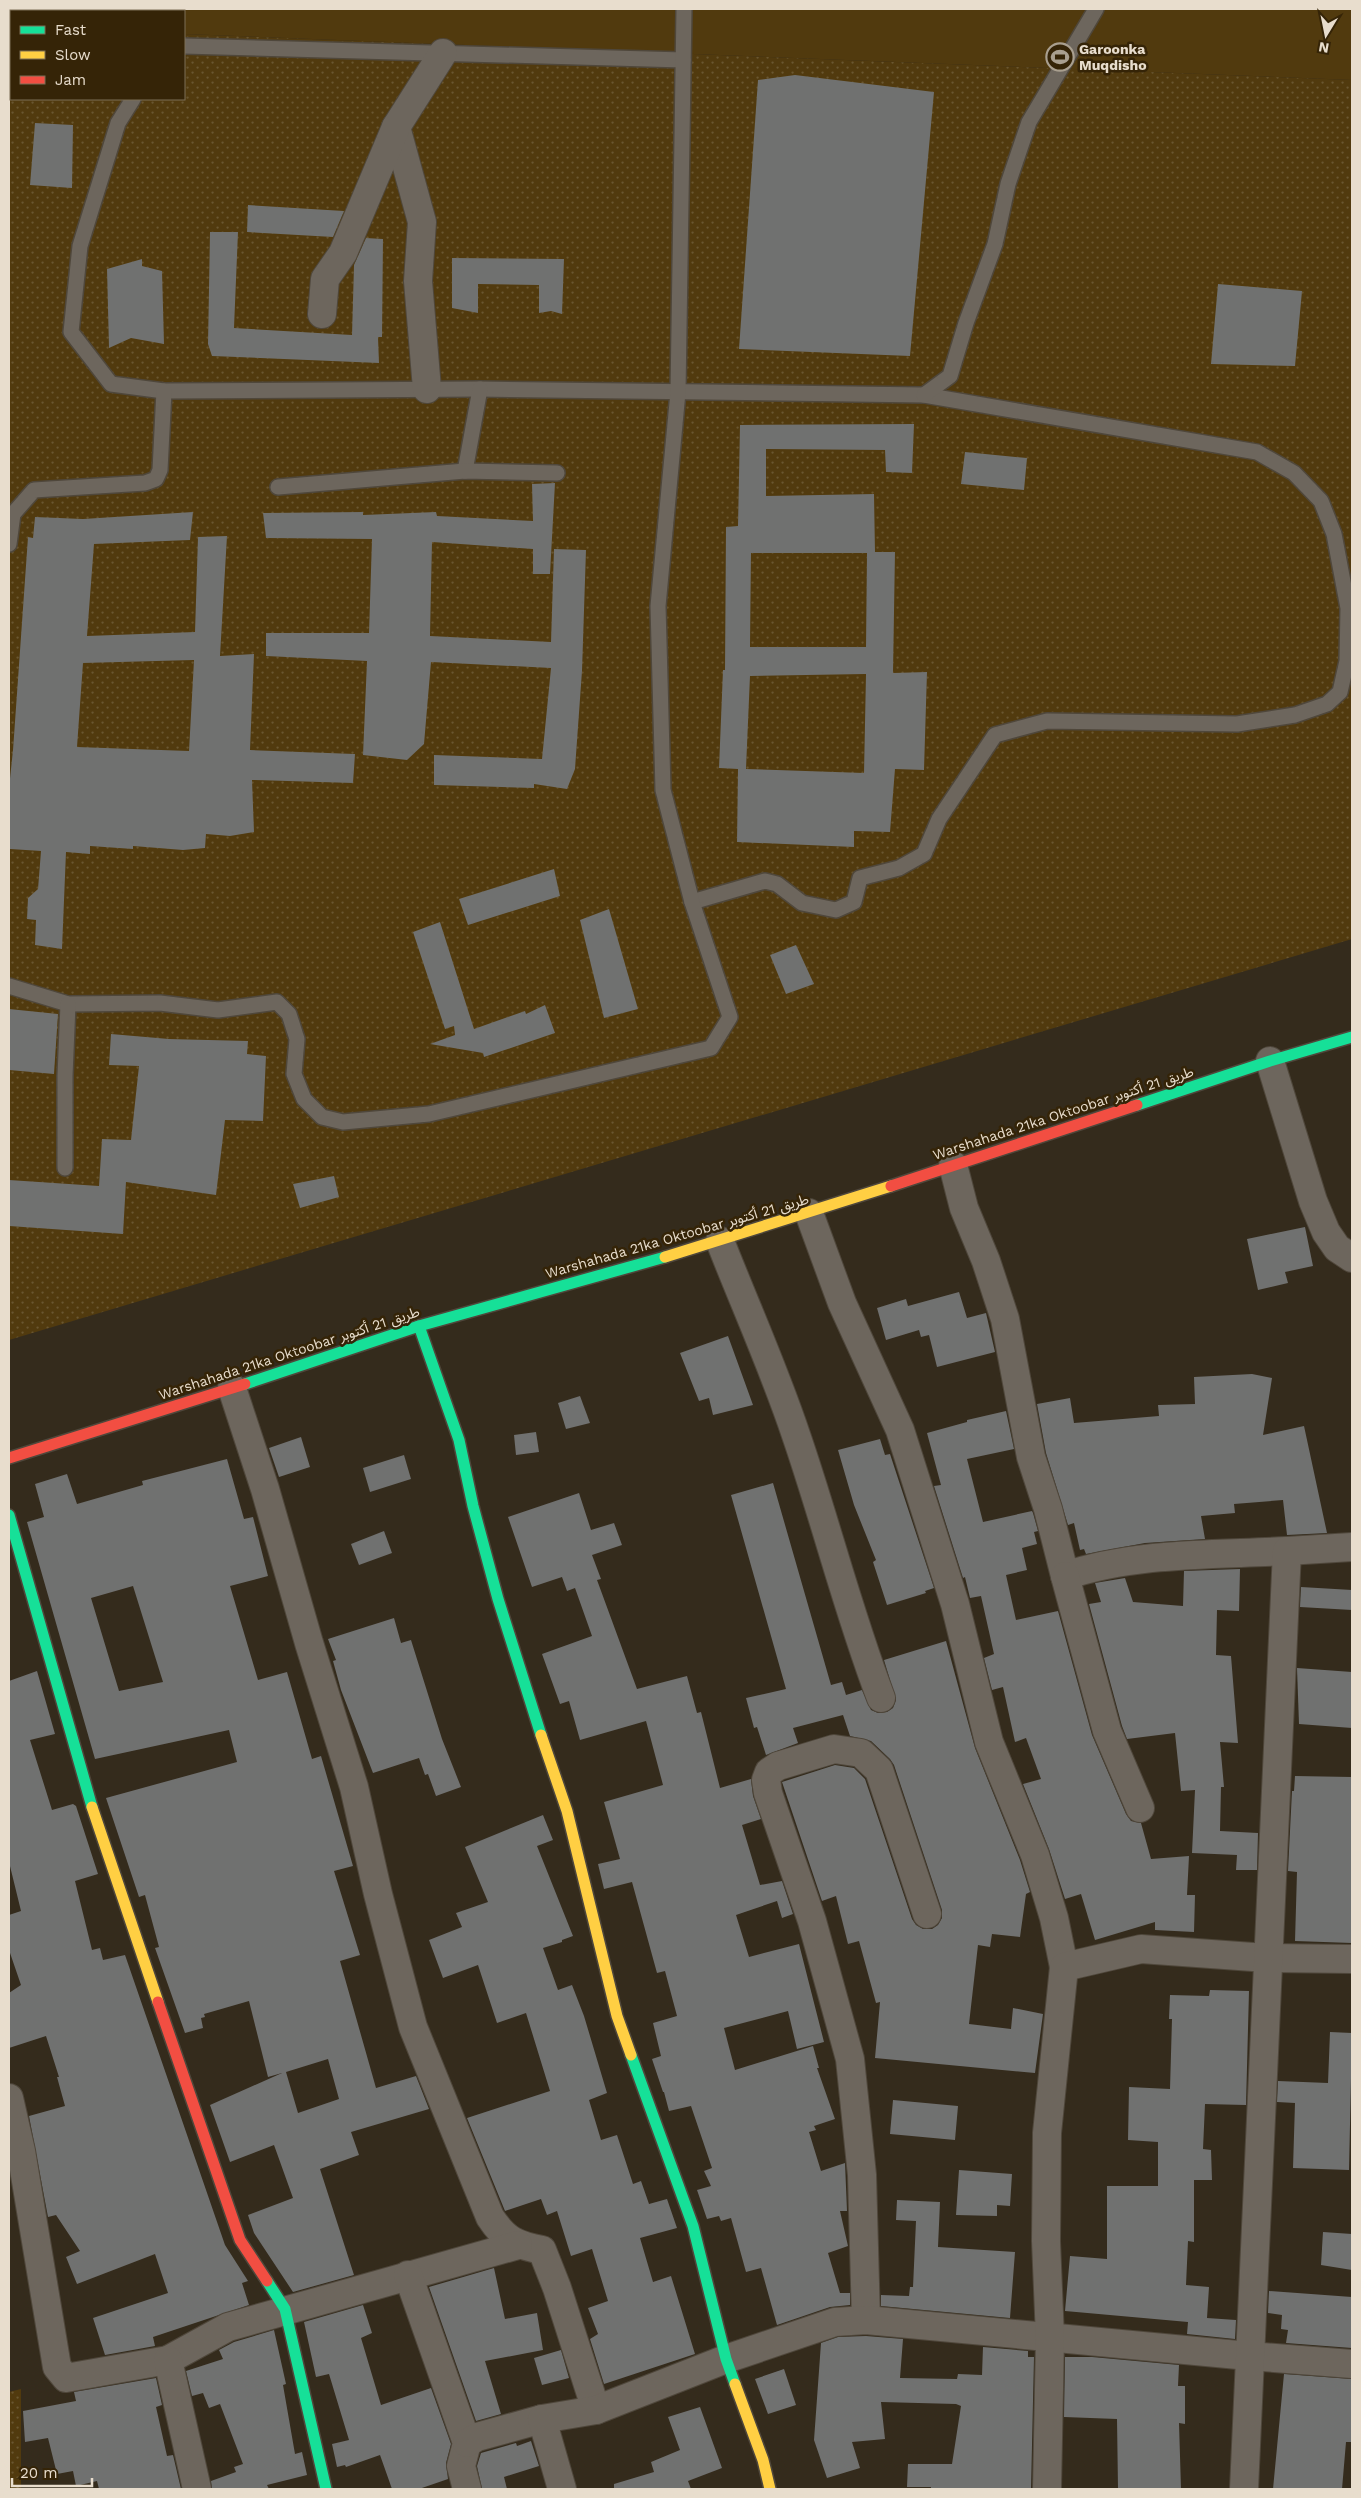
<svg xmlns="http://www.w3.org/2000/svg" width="1361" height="2498" font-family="'Work Sans','Noto Sans Arabic',sans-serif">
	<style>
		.green { fill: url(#green-dots) }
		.pitch { fill: #513a0e }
		.building { fill: #707170; fill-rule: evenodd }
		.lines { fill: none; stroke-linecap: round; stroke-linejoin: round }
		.lane-casing { stroke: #4f473b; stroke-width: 18 }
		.street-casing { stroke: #4f473b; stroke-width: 30 }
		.fast-casing { stroke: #4f473b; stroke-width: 14 }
		.slow-casing { stroke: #4f473b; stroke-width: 14 }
		.jam-casing { stroke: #4f473b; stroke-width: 14 }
		.lane { stroke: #6d665d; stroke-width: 15 }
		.street { stroke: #6d665d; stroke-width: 28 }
		.fast { stroke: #16e098; stroke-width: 11 }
		.slow { stroke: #ffcf43; stroke-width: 11 }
		.jam { stroke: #f24e42; stroke-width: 11 }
		.labels { text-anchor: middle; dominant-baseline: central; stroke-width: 5; stroke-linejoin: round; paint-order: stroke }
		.poi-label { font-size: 14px; font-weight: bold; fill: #e8ddcd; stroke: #352407; text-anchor: start }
		.street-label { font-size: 14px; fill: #e8ddcd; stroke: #352407 }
	</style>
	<defs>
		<pattern id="green-dots" width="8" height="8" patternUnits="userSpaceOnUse" patternTransform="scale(1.25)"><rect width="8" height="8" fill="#513a0e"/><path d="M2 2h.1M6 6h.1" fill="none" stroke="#6a5630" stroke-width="1.8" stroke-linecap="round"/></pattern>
	</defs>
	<rect width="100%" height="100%" fill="#342b1c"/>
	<g class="green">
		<path d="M9 27H11V99H184V34L1352 80V939L9 1340Z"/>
		<path d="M21 2389V2489H9V2392Z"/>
	</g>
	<path class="pitch" d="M9 9H1352V80L184 34V11H11V27H9Z"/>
	<g class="building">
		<path d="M795 75 934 92 910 356 739 349 758 80Z"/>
		<path d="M35 123 73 125 72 188 30 185Z"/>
		<path d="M248 205 344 211 333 237 247 232Z"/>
		<path d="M210 232H238L234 328 352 335 354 265 366 238 383 239 382 337H378L379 363 212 356 208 344Z"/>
		<path d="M452 258 564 259 562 314 551 311 539 313V285L478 284V313L452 308Z"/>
		<path d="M142 259V266L162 271 164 344 131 338 109 348 107 269Z"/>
		<path d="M1218 284 1302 291 1295 366 1211 364Z"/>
		<path d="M914 424 912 473 886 472 885 450 766 449V496L874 494 875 552H895L893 673 927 672 924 770 895 769 890 832 854 831V847L737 842 738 769 719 768 723 670H725L726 527 738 526 740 425ZM751 553H867L866 647H750ZM866 674 864 773 746 769 750 676Z"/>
		<path d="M965 452 1027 458 1024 490 961 484Z"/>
		<path d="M555 483 550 574H533V549L432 542 430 636 551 642 554 549 586 550 582 671 575 769 567 789 534 784V788L434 785V755L542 759 551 668 431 662 424 744 407 760 363 755 367 661 266 656V633H369L372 539 266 538 263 513 363 512V515L436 512 437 516 533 521 532 484Z"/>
		<path d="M193 512 190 540 94 544 87 636 195 632 198 537 227 536 220 656 254 654 250 750 355 754 353 783 252 780 254 832 230 836 206 834 205 848 183 850 133 846V849L90 846V854L66 852 62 949 35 945 36 920 27 919 28 898 38 889 41 851 10 849 9 835V788L13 750 28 537 33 538 35 517 83 519ZM194 660 189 751 77 747 83 663Z"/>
		<path d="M554 869 560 896 468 925 459 899Z"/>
		<path d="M609 909 638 1009 604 1018 580 920Z"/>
		<path d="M440 922 474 1029 525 1011 526 1014 545 1005 555 1033 484 1057 483 1053 430 1044 455 1035 454 1026 445 1029 413 932Z"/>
		<path d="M796 945 814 984 786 994 770 955Z"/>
		<path d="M9 1009 58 1014 54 1074 9 1070Z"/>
		<path d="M111 1034 169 1039 248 1041 247 1054 266 1056 263 1121 225 1120 216 1195 126 1182 123 1234 9 1226V1180L99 1186 102 1139 131 1140 139 1066 109 1065Z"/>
		<path d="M334 1176 339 1197 300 1208 293 1184Z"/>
		<path d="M1305 1227 1313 1266 1285 1272 1288 1283 1258 1290 1247 1239Z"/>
		<path d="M959 1292 967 1318 986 1313 995 1352 937 1367 929 1335 921 1337 919 1330 886 1340 877 1308 906 1299 908 1306Z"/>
		<path d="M728 1336 753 1405 713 1415 709 1398 699 1401 680 1353Z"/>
		<path d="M1252 1374 1272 1378 1263 1435 1304 1426 1327 1533 1287 1535 1283 1500 1234 1504 1235 1513 1201 1516 1205 1539 1145 1543 1086 1554 1084 1549 1080 1550 1074 1523 1068 1525 1046 1453 1037 1404 1070 1398 1074 1423 1159 1416 1158 1405 1195 1404 1194 1377Z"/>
		<path d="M580 1396 590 1423 566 1429 558 1403Z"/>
		<path d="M1006 1411 1014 1449 967 1459 983 1522 1032 1511 1033 1513 1038 1531 1034 1532 1037 1544 1022 1548 1027 1570 1006 1575 1016 1620 1058 1611 1092 1735 1126 1814 1131 1821 1141 1823 1151 1859 1189 1856 1187 1895H1195L1194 1932 1155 1930V1922L1095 1940 1081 1894 1065 1899 1049 1849 1023 1784 1041 1779 1026 1738 1015 1742 1003 1687 992 1690 984 1658 994 1654 981 1596 970 1598 965 1577 963 1578 934 1486 941 1485 927 1433 967 1422V1420Z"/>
		<path d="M536 1432 539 1452 516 1455 514 1435Z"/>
		<path d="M301 1437 310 1467 279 1477 269 1448Z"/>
		<path d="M880 1439 885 1455 890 1454 934 1588 925 1591 926 1593 887 1605 873 1562 876 1560 854 1505 838 1450Z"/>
		<path d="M404 1455 411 1479 370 1492 363 1468Z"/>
		<path d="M227 1459 244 1519 253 1517 268 1576 230 1586 258 1680 287 1672 312 1759 321 1756 353 1866 334 1871 360 1955 340 1961 376 2088 416 2076 429 2109 351 2132 359 2155 320 2169 354 2275 293 2292 254 2233 248 2215 293 2198 274 2145 230 2162 210 2105 282 2073 268 2077 249 2001 204 2014 205 2017 201 2018 203 2028 185 2033 155 1948 159 1947 145 1895 139 1897 106 1798 237 1762 229 1730 95 1759 27 1522 44 1517 35 1484 67 1474 77 1504 143 1485 142 1481ZM133 1586 163 1682 119 1691 91 1598ZM328 2059 339 2099 298 2113 286 2072Z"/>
		<path d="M773 1483 831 1685 842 1682 846 1695 862 1690 871 1710 878 1713 887 1712 893 1708 896 1700 884 1660 946 1641 975 1748 1020 1860 1030 1892 1026 1894 1020 1937 992 1934 990 1947 978 1945 969 2024 1011 2029 1013 2008 1043 2014 1035 2073 875 2058 880 2002 876 2003 859 1941 848 1944 836 1896 822 1901 782 1782 835 1765 854 1768 865 1779 912 1919 916 1925 923 1929H932L938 1925 942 1918V1910L894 1765 890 1759 871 1741 850 1736 843 1715 793 1728 798 1743 766 1755 757 1727 754 1728 746 1698 786 1689 731 1495Z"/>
		<path d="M579 1493 591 1530 614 1523 622 1545 592 1555 601 1579 597 1580 637 1689 687 1676 697 1713 701 1712 720 1788 751 1779 753 1796 761 1819 742 1825 760 1885 782 1881 793 1914 782 1918 777 1901 736 1915 749 1957 799 1944 824 2042 797 2049 788 2011 724 2028 735 2070 813 2046 819 2068H817L835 2119 814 2126 816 2130 809 2132 821 2171 845 2163 847 2211H840L848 2246 828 2253 840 2293H850V2305L830 2307 777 2325 761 2268 746 2272 731 2218 721 2221 719 2216 707 2219 697 2190 711 2186 704 2171 712 2168 691 2106 669 2111 664 2092H663L652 2059 661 2056 653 2023 677 2016 665 1971 657 1973 632 1882 604 1889 598 1864 620 1859 604 1802 663 1785 646 1721 580 1740 569 1701 560 1704 542 1654 592 1636 575 1588 567 1591 562 1577 532 1587 508 1517Z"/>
		<path d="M384 1531 392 1553 359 1565 351 1544Z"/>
		<path d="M1240 1569 1239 1611 1217 1610 1216 1655 1231 1656 1238 1743 1220 1742 1224 1787H1221L1220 1831 1258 1833 1257 1870H1236L1237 1855 1192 1853 1195 1790 1181 1791 1175 1733 1127 1739 1122 1726 1089 1604 1101 1602 1095 1583 1125 1578 1133 1602 1183 1606 1184 1571Z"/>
		<path d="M1301 1587 1352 1590V1610L1300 1607Z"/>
		<path d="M394 1618 401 1643 411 1640 442 1739 461 1787 436 1796 428 1774 425 1775 419 1758 373 1773 341 1690 333 1661 336 1660 328 1639Z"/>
		<path d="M1297 1668 1352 1672V1728L1299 1724Z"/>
		<path d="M37 1671 55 1734 30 1740 52 1810 73 1804 76 1806 98 1874 75 1881 92 1950 100 1948 103 1960 125 1955 225 2245 248 2281 242 2283 249 2305 153 2337 155 2346 105 2355 93 2318 168 2293 155 2254 77 2284 66 2257 80 2251 56 2215 48 2217 29 2116 65 2106 57 2077H59L46 2036 9 2048V1993L21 1985 9 1950V1915L21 1911 9 1862V1681Z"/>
		<path d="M1295 1776 1352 1777V1943L1295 1941 1297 1872 1288 1871 1292 1791H1294Z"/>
		<path d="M543 1815 553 1840 537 1846 573 1936 562 1940V1942L543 1948 558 1990 572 1985 584 2016 607 2093 589 2100 601 2140 617 2135 633 2184 641 2181 649 2204 667 2199 677 2228 640 2238 653 2282 671 2276 695 2354 604 2384 590 2339 598 2334 588 2308 608 2301 592 2249 571 2256 557 2211 547 2215 541 2199 505 2211 467 2118 550 2091 526 2013 497 2023 478 1965 443 1978 429 1940 462 1927 456 1913 488 1902 465 1847Z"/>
		<path d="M1210 1990 1249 1991 1246 2105 1205 2104 1203 2149 1211 2150 1212 2180H1194V2242L1188 2241 1186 2285 1209 2287 1207 2318 1236 2320 1235 2339 1187 2334 1188 2322 1065 2311 1070 2256 1107 2259V2186H1158V2142L1128 2140 1129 2087 1170 2089 1172 2019H1169L1170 1995 1209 1996Z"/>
		<path d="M1330 2032 1352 2033 1349 2170 1293 2168 1295 2103 1277 2102 1278 2081 1328 2083Z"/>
		<path d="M893 2100 958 2106 955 2140 890 2134Z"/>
		<path d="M959 2170 1012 2174 1010 2206 997 2205V2216L956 2215Z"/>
		<path d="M897 2200 940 2202 938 2247 1015 2252 1010 2318 881 2306V2295L909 2296 910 2287H913L916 2221 896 2220Z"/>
		<path d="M1323 2232 1352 2234V2270L1321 2265Z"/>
		<path d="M494 2268 505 2319 537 2313 543 2350 485 2361 501 2414 476 2421 429 2287Z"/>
		<path d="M1269 2291 1352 2297V2348L1286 2343 1288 2330 1281 2329 1282 2315 1268 2313Z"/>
		<path d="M363 2305 372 2333 361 2338 381 2405 431 2388 451 2444 446 2463 448 2479 419 2489H392L380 2455 346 2467 345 2465 337 2467 332 2444 349 2440 329 2374 316 2377 304 2322Z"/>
		<path d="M274 2330 286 2384 283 2385 295 2454 302 2452 307 2475 267 2485 269 2489H212L211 2481 236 2472 234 2467 243 2464 220 2404 209 2408 203 2393 192 2396 186 2371 223 2359 219 2350 234 2342Z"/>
		<path d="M866 2336 903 2339 900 2378 957 2379 958 2374 982 2375 983 2347 1028 2351V2357H1034L1031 2489H931V2487H907L908 2464H952L961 2406 956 2404 881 2402 885 2439 852 2442 860 2468 827 2478 814 2440 821 2343 838 2337Z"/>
		<path d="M561 2350 569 2378 542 2385 534 2358Z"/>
		<path d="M1065 2357H1092L1179 2365 1178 2386H1185V2424L1179 2423 1181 2489H1118L1117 2419 1064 2417Z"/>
		<path d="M784 2369 796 2405 768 2414 755 2379Z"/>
		<path d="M1284 2374 1352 2379V2442H1346L1342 2489H1273Z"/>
		<path d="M156 2378 162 2405 156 2407 167 2456 173 2455 181 2489H99L97 2481 76 2486 73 2471 57 2474 48 2438 25 2442 23 2411 76 2401 74 2392Z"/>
		<path d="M700 2407 722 2468 688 2481 691 2489H614V2484L654 2472 651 2462 680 2450 668 2417Z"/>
		<path d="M531 2441 539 2466 504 2477 507 2489H482L477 2466 481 2453 516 2443 517 2446Z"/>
	</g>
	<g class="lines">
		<g class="lane-casing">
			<g id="lane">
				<path d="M184 46 683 60"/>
				<path d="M133 99 118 123 80 246 71 332 111 384 164 391 480 389 924 395 1257 452 1294 473 1321 501 1334 534 1348 608 1347 661 1340 692 1327 704 1295 715 1237 724 1047 721 995 735 939 819 924 854 899 868 860 878 854 902 836 910 802 903 777 884 765 881 692 902"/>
				<path d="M924 395 950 376 966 323 995 244 1008 184 1029 122 1096 9"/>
				<path d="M465 471 480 389"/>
				<path d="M278 487 465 471 557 473"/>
				<path d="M9 544 13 514 34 490 145 483 156 479 160 470 164 391"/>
				<path d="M9 986 68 1004 160 1003 218 1010 277 1002 289 1014 297 1039 294 1074 304 1099 322 1117 343 1122 429 1114 711 1048 730 1017 692 902 663 790 658 606 678 392 684 9"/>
				<path d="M65 1168V1076L68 1004"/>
			</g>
		</g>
		<g class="street-casing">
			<g id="street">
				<path d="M396 127 422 222 418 281 427 389"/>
				<path d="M322 314 325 279 343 253 396 127 443 53"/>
				<path d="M1270 1061 1313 1201 1326 1232 1337 1248 1352 1258"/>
				<path d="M953 1165 964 1208 986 1261 1005 1319 1031 1457 1048 1509 1065 1576C1135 1552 1214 1555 1287 1551"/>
				<path d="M809 1213 842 1303 900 1430 955 1604 989 1742 1035 1855 1054 1918 1064 1967"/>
				<path d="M720 1241C745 1305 774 1369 796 1435 826 1522 848 1612 881 1698"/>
				<path d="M232 1388 265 1489 309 1643 354 1787 378 1894 413 2027 490 2217C505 2240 516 2245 542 2250L557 2288 596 2410"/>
				<path d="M1065 1576 1107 1731 1140 1808"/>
				<path d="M9 2098 21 2151 57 2367 66 2378 168 2360 228 2327 518 2245"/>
				<path d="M408 2275 467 2443 461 2466 467 2489"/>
				<path d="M866 2320 862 2175 850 2059 812 1921 768 1793 766 1780 769 1772 778 1766 834 1749 861 1753 879 1770 927 1914"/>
				<path d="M168 2360 197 2489"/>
				<path d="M467 2443 477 2437 542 2419"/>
				<path d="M562 2489 542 2419 596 2410 726 2359 835 2322 866 2320 1249 2356 1352 2364"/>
				<path d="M1047 2489 1050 2338 1046 2241 1047 2133 1064 1967 1141 1949 1267 1958 1352 1959"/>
				<path d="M1244 2489 1287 1551 1352 1547"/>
			</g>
		</g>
		<g class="fast-casing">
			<g id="fast">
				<path d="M1137 1105 1270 1061 1352 1037"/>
				<path d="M419 1326 459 1440 473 1506 498 1599 541 1735"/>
				<path d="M245 1384 419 1326 665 1257"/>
				<path d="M9 1515 92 1807"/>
				<path d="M631 2055 693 2226 726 2359 735 2384"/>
				<path d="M267 2281 285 2309 326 2489"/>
			</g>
		</g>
		<g class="slow-casing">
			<g id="slow">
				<path d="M665 1257 891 1186"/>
				<path d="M541 1735 567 1811 617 2016 631 2055"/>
				<path d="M92 1807 158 2002"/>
				<path d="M735 2384 763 2460 770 2489"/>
			</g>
		</g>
		<g class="jam-casing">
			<g id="jam">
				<path d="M891 1186 1137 1105"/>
				<path d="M9 1458 245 1384"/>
				<path d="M158 2002 240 2240 267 2281"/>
			</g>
		</g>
		<use href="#lane" class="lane"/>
		<use href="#street" class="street"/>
		<use href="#fast" class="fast"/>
		<use href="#slow" class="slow"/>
		<use href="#jam" class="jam"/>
	</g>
	<defs>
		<g id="stadium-ring" transform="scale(1.4375)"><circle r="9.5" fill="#352407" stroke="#a99f8f" stroke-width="1.5"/><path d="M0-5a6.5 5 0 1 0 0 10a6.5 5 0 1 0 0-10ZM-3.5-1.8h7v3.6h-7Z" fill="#a99f8f"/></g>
	</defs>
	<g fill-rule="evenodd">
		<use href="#stadium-ring" x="1060" y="57"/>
	</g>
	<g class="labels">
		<g class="poi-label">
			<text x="1079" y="49">Garoonka<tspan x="1079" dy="16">Muqdisho</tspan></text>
		</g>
		<g class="street-label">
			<text transform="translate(1063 1113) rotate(-18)">Warshahada 21ka Oktoobar طريق 21 أكتوبر</text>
			<text transform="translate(677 1236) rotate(-16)">Warshahada 21ka Oktoobar طريق 21 أكتوبر</text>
			<text transform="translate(289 1353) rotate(-18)">Warshahada 21ka Oktoobar طريق 21 أكتوبر</text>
		</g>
	</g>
	<rect width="1361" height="2498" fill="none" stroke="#e8ddcd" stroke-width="20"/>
	<rect x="10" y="10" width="175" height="90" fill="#352407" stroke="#7d6e56"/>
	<rect x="20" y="26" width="25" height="8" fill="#16e098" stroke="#7d6e56"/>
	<text x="55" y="35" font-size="15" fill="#e8ddcd">Fast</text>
	<rect x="20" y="51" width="25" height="8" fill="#ffcf43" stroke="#7d6e56"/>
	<text x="55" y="60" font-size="15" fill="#e8ddcd">Slow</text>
	<rect x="20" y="76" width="25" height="8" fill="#f24e42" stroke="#7d6e56"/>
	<text x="55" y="85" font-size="15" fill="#e8ddcd">Jam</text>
	<g transform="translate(1326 35) rotate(190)" stroke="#352407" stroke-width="4" paint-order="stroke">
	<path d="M0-4L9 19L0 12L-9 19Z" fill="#e8ddcd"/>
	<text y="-8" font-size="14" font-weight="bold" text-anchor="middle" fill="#e8ddcd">N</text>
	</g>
	<path d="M12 2478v8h80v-8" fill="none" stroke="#e8ddcd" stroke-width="2.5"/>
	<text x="20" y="2478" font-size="15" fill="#e8ddcd" stroke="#352407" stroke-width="4" paint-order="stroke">20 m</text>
</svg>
